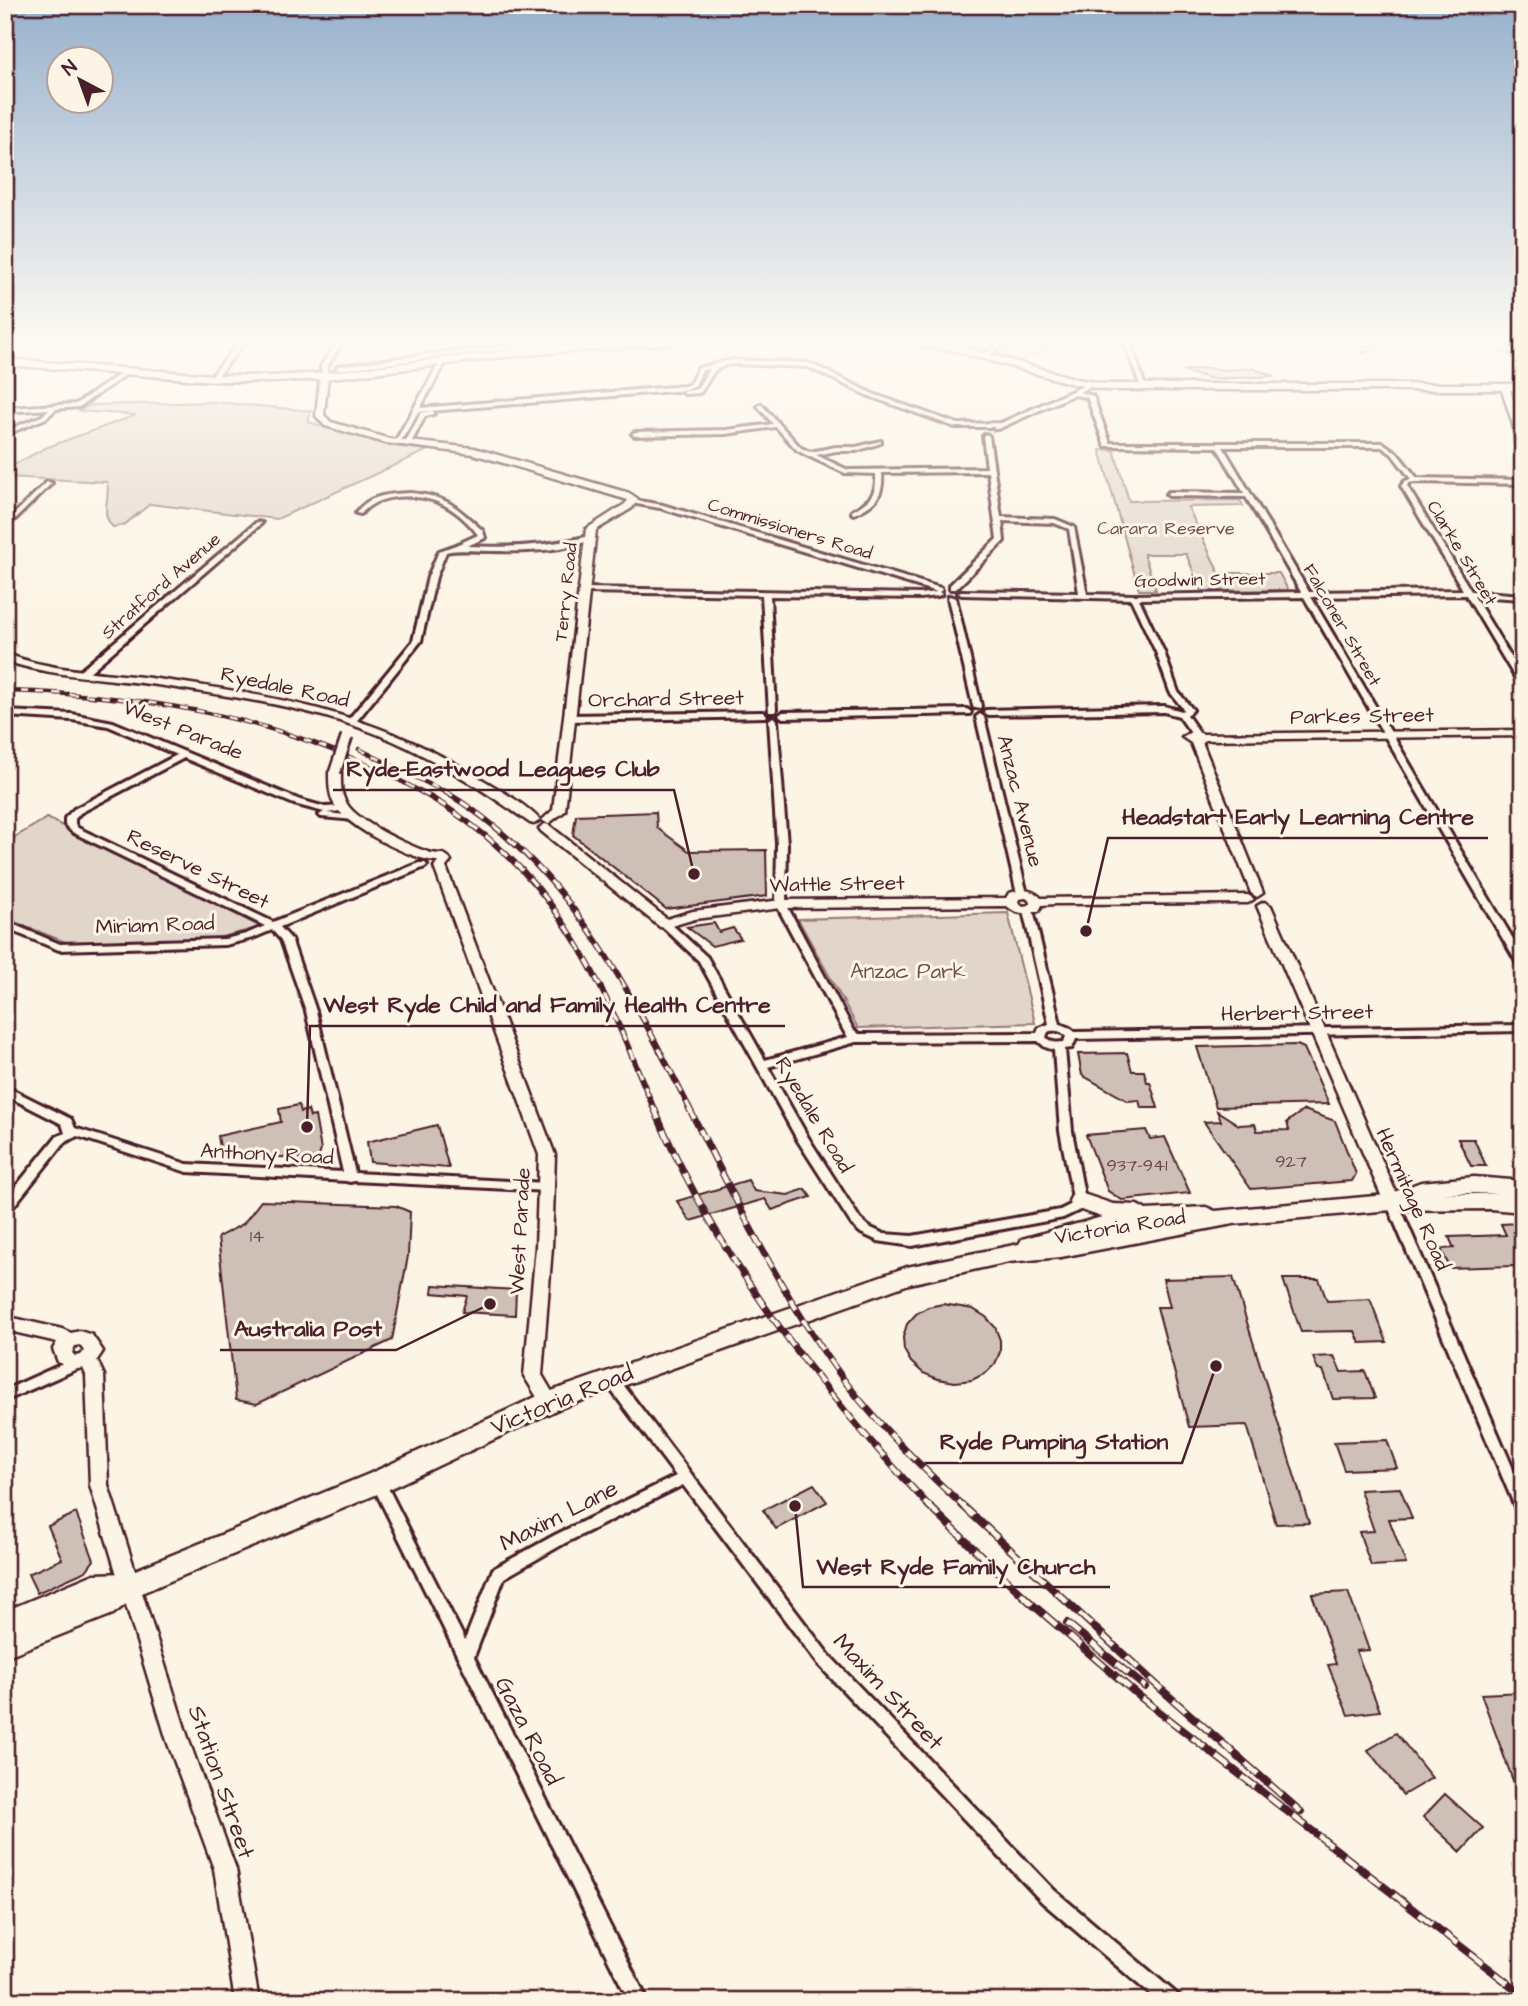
<svg xmlns="http://www.w3.org/2000/svg" width="1528" height="2006" font-family="'Architects Daughter',sans-serif">
	<style>
		.green { fill: #e2d5ca; stroke: #967a7a; stroke-width: 2 }
		.building { fill: #cfc0b7; stroke: #4a1f2b; stroke-width: 2 }
		.lines { fill: none; stroke-linecap: round; stroke-linejoin: round }
		.street-casing { stroke: #4a1f2b; stroke-width: 6 }
		.secondary-casing { stroke: #4a1f2b; stroke-width: 5 }
		.primary-casing { stroke: #4a1f2b; stroke-width: 5 }
		.highway-casing { stroke: #4a1f2b; stroke-width: 5 }
		.street { fill: #fcf5e5; fill-rule: evenodd }
		.secondary { fill: #fcf5e5; fill-rule: evenodd }
		.primary { fill: #fcf5e5; fill-rule: evenodd }
		.highway { fill: #fcf5e5; fill-rule: evenodd }
		.rail-far3-casing { stroke: #4a1f2b; stroke-width: 4.5 }
		.rail-far2-casing { stroke: #4a1f2b; stroke-width: 6 }
		.rail-far1-casing { stroke: #4a1f2b; stroke-width: 7 }
		.rail-casing { stroke: #4a1f2b; stroke-width: 8 }
		.rail-far3 { stroke: #fcf5e5; stroke-width: 2.5; stroke-dasharray: 8; stroke-linecap: butt }
		.rail-far2 { stroke: #fcf5e5; stroke-width: 3.5; stroke-dasharray: 10; stroke-linecap: butt }
		.rail-far1 { stroke: #fcf5e5; stroke-width: 4.5; stroke-dasharray: 12; stroke-linecap: butt }
		.rail { stroke: #fcf5e5; stroke-width: 5; stroke-dasharray: 16; stroke-linecap: butt }
		.secondary-bridge-casing { stroke: #4a1f2b; stroke-width: 15; stroke-linecap: butt }
		.secondary-bridge { stroke: #fcf5e5; stroke-width: 10 }
		.labels { text-anchor: middle; dominant-baseline: central; stroke-width: 6; stroke-linejoin: round; paint-order: stroke }
		.far-park-label { font-size: 18px; fill: #704c53; stroke: #fcf5e5 }
		.far-street-label { font-size: 18px; fill: #4a1f2b; stroke: #fcf5e5 }
		.number-label { font-size: 18px; fill: #6b474e }
		.street-label { font-size: 21px; fill: #4a1f2b; stroke: #fcf5e5 }
		.park-label { font-size: 21px; fill: #704c53; stroke: #fcf5e5 }
		.near-street-label { font-size: 24px; fill: #4a1f2b; stroke: #fcf5e5 }
		.leader { fill: none; stroke: #4a1f2b; stroke-width: 2.5 }
		.callout-dot { fill: #4a1f2b; stroke: #fcf5e5; stroke-width: 2.5 }
		.callout-label { font-size: 23px; text-anchor: middle; font-weight: bold; fill: #4a1f2b; stroke: #fcf5e5; stroke-width: 6; stroke-linejoin: round; paint-order: stroke }
	</style>
	<rect width="100%" height="100%" fill="#fcf5e5"/>
	<filter id="ink" filterUnits="userSpaceOnUse"><feTurbulence type="fractalNoise" baseFrequency=".0143" numOctaves="2"/><feDisplacementMap in="SourceGraphic" scale="14" xChannelSelector="R" yChannelSelector="G"/><feConvolveMatrix kernelMatrix="1 2 1 2 8 2 1 2 1" color-interpolation-filters="sRGB"/></filter>
	<g filter="url(#ink)">
		<g class="green">
			<path d="M1017 341H1064L1020 361 1001 354Z"/>
			<path d="M215 402 311 411 308 422 391 446 428 450 277 519 150 504 124 525 113 527C99 513 111 498 107 482L5 477V470L10 467 45 448 136 415 78 411 91 405Z"/>
			<path d="M1100 450H1114L1129 501 1240 500 1243 506 1188 507 1219 573H1279L1288 590 1202 591 1186 554H1144L1156 590H1139Z"/>
			<path d="M47 818 57 823 261 927 213 939 68 943 5 918V843Z"/>
			<path d="M1008 913 1035 1023 858 1028 798 919Z"/>
		</g>
		<g class="building">
			<path d="M1206 368 1223 370 1251 368 1275 376 1213 379 1182 371Z"/>
			<path d="M656 812 657 828 689 851 766 850 767 896 666 909 573 835 576 815Z"/>
			<path d="M714 923 719 932 733 928 741 939 712 946 687 927Z"/>
			<path d="M1297 1045 1304 1048 1329 1104 1216 1107 1197 1047Z"/>
			<path d="M1127 1053 1132 1071H1144L1147 1082H1150L1158 1108H1141L1139 1100 1128 1101 1082 1075 1078 1054Z"/>
			<path d="M299 1105 301 1112 308 1110 310 1117 315 1116 321 1150 318 1159 221 1154 218 1136 281 1122 279 1109Z"/>
			<path d="M1304 1110 1335 1121 1356 1174 1352 1181 1251 1189 1204 1122 1221 1121 1217 1111 1239 1125 1255 1124 1257 1131 1289 1130 1287 1122Z"/>
			<path d="M437 1125 449 1168 370 1162 367 1142Z"/>
			<path d="M1146 1130 1150 1139 1165 1137 1190 1193 1122 1200 1108 1191 1086 1135Z"/>
			<path d="M1458 1139H1474L1486 1166H1471Z"/>
			<path d="M748 1180 754 1191 788 1195 805 1189 811 1197 772 1210 765 1199 690 1221 677 1201Z"/>
			<path d="M261 1201 396 1206 410 1212 408 1256 392 1340 257 1404 236 1400 218 1237 243 1224Z"/>
			<path d="M1519 1223 1523 1230V1283L1514 1266 1450 1268 1441 1249 1454 1248 1449 1237 1506 1235 1501 1224Z"/>
			<path d="M1233 1277 1309 1523 1276 1524 1247 1425 1189 1427 1157 1307H1170L1163 1279Z"/>
			<path d="M1283 1279H1319L1327 1301 1370 1299 1387 1342 1360 1343 1355 1331 1301 1332Z"/>
			<path d="M433 1285 516 1290 515 1315 462 1312 467 1296 432 1293Z"/>
			<path d="M943 1304 973 1309 986 1317 995 1327 1000 1340V1352L995 1364 986 1373 972 1380 955 1382 938 1379 923 1373 911 1362 904 1350 903 1337 907 1324 916 1314 928 1307Z"/>
			<path d="M1334 1356 1341 1372 1365 1371 1375 1398 1333 1399 1323 1370H1318L1313 1357Z"/>
			<path d="M1387 1440 1397 1468 1344 1470 1334 1442Z"/>
			<path d="M814 1484 827 1502 776 1529 763 1510Z"/>
			<path d="M1400 1488 1412 1518 1389 1519 1406 1564 1371 1566 1359 1532 1374 1531 1360 1490Z"/>
			<path d="M76 1513 94 1560 86 1571 37 1593 28 1574 62 1559 48 1526Z"/>
			<path d="M1348 1592 1369 1650 1356 1651 1380 1711 1348 1715 1328 1665 1336 1664 1312 1594Z"/>
			<path d="M1523 1692V1805H1522L1481 1694Z"/>
			<path d="M1396 1733 1432 1778 1403 1795 1368 1750Z"/>
			<path d="M1445 1794 1483 1828 1461 1852 1423 1817Z"/>
		</g>
		<g class="lines">
			<g class="street-casing">
				<g id="street">
					<path d="M240 341H246L215 379H211V377Z"/>
					<path d="M338 341H344L327 366V376L322 377 321 366Z"/>
					<path d="M561 341 564 343 563 344 445 356 339 370 336 368 339 366 445 352Z"/>
					<path d="M1002 341H1009L988 356H984V354Z"/>
					<path d="M1124 341H1130L1146 389 1141 388Z"/>
					<path d="M1373 341H1379V346L1363 351V349L1374 344Z"/>
					<path d="M444 358 447 360 420 408 685 386 690 384 698 368 732 360 809 363 873 394 958 424 1001 423 1090 383 1092 384V386L1079 392 1093 396 1110 443H1383L1396 452 1417 478 1523 480V484L1415 482 1409 483 1407 486 1471 591 1523 595V599L1474 596 1523 677V686L1519 684 1466 595 1311 597 1523 956V968L1518 965 1304 597 1139 599 1164 652 1178 692 1193 710 1187 715 1200 734 1199 736H1193L1179 716 1164 712 988 715 984 712 985 710 1164 706 1182 711 1184 710 1170 692 1156 652 1131 599 962 595 958 593 962 591 1079 593 1069 529 1054 523 1002 521 1004 541 956 589H950V585L997 539 988 472 882 473C884 497 874 505 854 514L852 513V511C870 500 877 496 876 474L845 473 806 455 797 450 776 427 726 434 635 436 632 434 635 432 726 430 773 424 758 406 761 404 801 448 810 452 836 447H856L881 441V443L856 451H836L816 455 848 470 987 468 983 436 986 434 989 436 1001 517 1055 519 1074 527 1087 594 1134 595 1301 592 1246 497 1169 496 1166 494 1169 492 1244 493 1217 447 1105 446 1087 397 1073 395 998 429H994V427H955L869 396 808 367 732 364 726 365 715 370 701 392 699 393 685 394 682 392 697 389 710 368 702 370 695 386 686 390 418 412 400 443H396L395 442 441 360ZM1223 447H1382L1392 454 1411 479 1405 481 1401 486 1463 590 1309 592Z"/>
					<path d="M125 371 130 372 79 407 56 409 46 418 5 435V431L42 416 49 409 5 412V408L76 404Z"/>
					<path d="M432 411 434 412V414L425 416 411 443 406 444 405 443 421 413Z"/>
					<path d="M47 482 52 483 5 529V523Z"/>
					<path d="M410 493C448 496 456 507 483 531L485 538 467 546C509 548 549 546 590 536L594 538C567 552 520 552 490 551 475 551 460 549 446 552L436 577 421 641 355 723H349V719L413 641 428 577 439 551 456 545 478 535C470 523 454 509 440 503 417 493 377 493 361 514L356 513C368 495 389 494 410 493Z"/>
					<path d="M633 500 663 505 941 588 942 590 939 592 942 594 938 596 920 598 770 596 776 710 775 712H769L762 595 584 592 580 590 584 588 920 594 937 592 660 508 631 503V501Z"/>
					<path d="M257 522 262 523 86 675H80V671Z"/>
					<path d="M949 596 956 598 981 706 980 708H974L973 706 948 598Z"/>
					<path d="M967 709 971 712 970 714 783 718 779 715 783 712Z"/>
					<path d="M5 711 72 714 113 722 300 800 325 807 346 806 348 808 346 810 327 813 355 816 357 818 355 820 321 817 319 815 324 812 294 804 184 758 80 813 75 819V824L78 828 273 922 419 863H425L427 865 425 867 280 927 291 939 316 1011 355 1173 547 1183 551 1184 553 1187 551 1190 547 1191 354 1181 350 1182 346 1181 187 1172 77 1136 64 1143 9 1212 5 1213V1200L56 1137 65 1133 62 1124 5 1095V1086L71 1119 75 1128 187 1164 343 1172 306 1011 281 940 272 930 253 938 225 945 59 950 5 928V921L60 944 225 939 246 934 265 926 72 832 65 825V818L74 809 177 755 108 726 72 720 5 716Z"/>
					<path d="M763 712 767 715 766 717 570 721 566 718 570 715Z"/>
					<path d="M980 714 984 717 1027 894 1022 897 1017 894 976 717Z"/>
					<path d="M773 717 777 720 787 844 786 904 853 1029 859 1034 1037 1033 1039 1028 1049 1024 1023 910 1028 907 1033 910 1060 1024 1070 1028 1075 1032 1523 1025V1031L1076 1039 1072 1048 1065 1049 1072 1131 1086 1205 1084 1208 1063 1218 912 1246 878 1241 861 1233 852 1225 798 1141 699 961 660 924 665 921 669 922 707 957 765 1060 848 1037 844 1031 776 904 777 844 769 720ZM1050 1031C1057 1030 1062 1031 1066 1036L1064 1042C1056 1043 1051 1043 1046 1037L1048 1032ZM1038 1041 1045 1047 1054 1050 1060 1131 1074 1203 1060 1210 912 1236 884 1234 869 1227 860 1219 809 1139 768 1067 856 1042Z"/>
					<path d="M1392 1198 1396 1199 1398 1202 1523 1492V1515L1518 1513 1516 1509 1386 1202 1388 1199Z"/>
					<path d="M76 1358 81 1359 83 1363 81 1367 5 1401V1390Z"/>
					<path d="M610 1373 615 1374 829 1655 1054 1890 1178 1995 1181 2001H1158L1042 1902 819 1665 683 1485 565 1543 504 1578 474 1657 648 2001H629L371 1482 373 1478 378 1476 383 1478 465 1640 493 1569 555 1535 676 1476 605 1382 603 1378 605 1374Z"/>
				</g>
			</g>
			<g class="secondary-casing">
				<g id="secondary">
					<path d="M1479 341H1490L1523 352V357Z"/>
					<path d="M324 374 328 376 324 415 331 422 390 439 474 448 629 493 638 499 632 508 596 530 565 811 548 824 542 820 553 810 586 529 625 504 628 500 473 454 386 443 325 426 316 416 320 376Z"/>
					<path d="M1505 385 1509 387 1521 425 1523 478 1519 475 1513 425 1501 387Z"/>
					<path d="M5 654C17 657 29 662 41 664 79 673 118 673 157 679 271 695 369 712 470 772 493 786 522 801 540 820L534 824 530 823C480 788 430 755 374 733 305 706 229 696 157 685 106 678 54 677 5 661Z"/>
					<path d="M1523 730V736L1205 740 1202 742 1263 893 1257 897 1251 893 1191 743 1182 737 1193 731 1203 734Z"/>
					<path d="M335 768 341 772C341 783 340 794 347 804 358 822 407 845 428 852 438 856 445 850 451 861L446 867 555 1155 552 1247 542 1375 558 1402 555 1407 549 1409 543 1407 524 1376 536 1247 539 1155 434 867 438 861C414 861 346 827 334 804 329 794 329 784 329 772Z"/>
					<path d="M545 824 549 825 667 919 693 911 781 900 1006 898 1009 893C1021 890 1032 888 1041 898L1248 895 1254 899 1248 903 1055 904 1042 905 1039 911C1027 914 1016 915 1007 906L781 908 695 919 665 928 660 927 541 831 539 828ZM1026 898 1031 902 1029 905 1023 906 1018 902 1019 899Z"/>
					<path d="M1264 902 1271 906 1400 1202 1398 1206H1386L1384 1202 1257 906Z"/>
					<path d="M5 1316 62 1329 71 1333 80 1331 92 1335 103 1351 97 1360 104 1375 108 1485 189 1741 236 1869 259 2001H235L214 1869 167 1741 90 1485 86 1375 83 1368 73 1370 58 1362 53 1349 57 1342 5 1330ZM80 1345 84 1351 81 1355 75 1356 72 1353 75 1346Z"/>
				</g>
			</g>
			<g class="primary-casing">
				<g id="primary">
					<path d="M637 341H676L672 344 523 355 324 379 271 382 213 381 5 365V359L213 375 271 376 324 373 523 349Z"/>
					<path d="M884 341 956 345 1077 379 1105 384H1523V390H1105L1073 384 955 351Z"/>
				</g>
			</g>
			<g class="highway-casing">
				<path id="highway" d="M1474 1177 1523 1181V1212L1490 1209 1392 1210 1233 1224 1061 1257 1009 1262 909 1284 558 1409 387 1490 139 1594 113 1614 5 1657V1611L94 1574 128 1573 369 1474 540 1395 907 1267 1019 1244 1022 1239 1102 1217 1072 1207 1069 1201 1072 1195 1080 1193 1113 1204 1137 1205 1146 1210 1206 1207 1215 1211 1386 1195 1421 1182ZM1474 1193 1498 1194H1442Z"/>
			</g>
			<use href="#street" class="street"/>
			<use href="#secondary" class="secondary"/>
			<use href="#primary" class="primary"/>
			<use href="#highway" class="highway"/>
			<g class="rail-far3-casing">
				<g id="rail-far3">
					<path d="M5 691C155 695 291 719 423 793"/>
					<path d="M359 749 447 793"/>
				</g>
			</g>
			<g class="rail-far2-casing">
				<g id="rail-far2">
					<path d="M420 791C556 868 598 973 654 1109"/>
					<path d="M444 791C568 865 627 986 690 1109"/>
				</g>
			</g>
			<g class="rail-far1-casing">
				<g id="rail-far1">
					<path d="M654 1108C717 1259 819 1388 930 1507"/>
					<path d="M689 1108C737 1202 783 1299 847 1384 882 1429 923 1468 964 1507"/>
				</g>
			</g>
			<g class="rail-casing">
				<g id="rail">
					<path d="M928 1505 1032 1604 1139 1696 1523 1995"/>
					<path d="M962 1505 1162 1690 1301 1812"/>
					<path d="M1067 1623 1145 1687"/>
				</g>
			</g>
			<use href="#rail-far3" class="rail-far3"/>
			<use href="#rail-far2" class="rail-far2"/>
			<use href="#rail-far1" class="rail-far1"/>
			<use href="#rail" class="rail"/>
			<g class="secondary-bridge-casing">
				<path id="secondary-bridge" d="M335 772 347 736"/>
			</g>
			<use href="#secondary-bridge" class="secondary-bridge"/>
		</g>
	</g>
	<linearGradient id="sky" x2="0" y2="1"><stop stop-color="#98b1cd"/><stop offset="0.55" stop-color="#fefaf3"/><stop offset="1" stop-color="#fefaf3" stop-opacity="0"/></linearGradient>
	<rect width="1528" height="622" fill="url(#sky)"/>
	<g class="labels">
		<g class="far-park-label">
			<text x="1166" y="528">Carara Reserve</text>
		</g>
		<g class="far-street-label">
			<text transform="translate(790 529) rotate(17)">Commissioners Road</text>
			<text transform="translate(1462 553) rotate(59)">Clarke Street</text>
			<text transform="translate(1200 580) rotate(-1)">Goodwin Street</text>
			<text transform="translate(161 586) rotate(-41)">Stratford Avenue</text>
			<text transform="translate(566 592) rotate(-84)">Terry Road</text>
			<text transform="translate(1342 625) rotate(60)">Falconer Street</text>
		</g>
		<g class="number-label">
			<text x="1291" y="1161">927</text>
			<text x="1137" y="1165">937-941</text>
			<text x="257" y="1236">14</text>
		</g>
		<g class="street-label">
			<text transform="translate(285 687) rotate(12)">Ryedale Road</text>
			<text transform="translate(666 699) rotate(-1)">Orchard Street</text>
			<text transform="translate(1362 716) rotate(-1)">Parkes Street</text>
			<text transform="translate(183 730) rotate(22)">West Parade</text>
			<text transform="translate(1020 801) rotate(76)">Anzac Avenue</text>
			<text transform="translate(198 869) rotate(26)">Reserve Street</text>
			<text transform="translate(837 884) rotate(-1)">Wattle Street</text>
			<text transform="translate(155 925) rotate(-2)">Miriam Road</text>
			<text transform="translate(1297 1013) rotate(-1)">Herbert Street</text>
			<text transform="translate(814 1115) rotate(59)">Ryedale Road</text>
			<text transform="translate(267 1154) rotate(3)">Anthony Road</text>
			<text transform="translate(1413 1199) rotate(66)">Hermitage Road</text>
			<text transform="translate(1120 1227) rotate(-9)">Victoria Road</text>
			<text transform="translate(520 1231) rotate(-87)">West Parade</text>
		</g>
		<g class="park-label">
			<text x="908" y="971">Anzac Park</text>
		</g>
		<g class="near-street-label">
			<text transform="translate(562 1400) rotate(-22)">Victoria Road</text>
			<text transform="translate(559 1516) rotate(-27)">Maxim Lane</text>
			<text transform="translate(888 1692) rotate(47)">Maxim Street</text>
			<text transform="translate(528 1731) rotate(63)">Gaza Road</text>
			<text transform="translate(221 1782) rotate(71)">Station Street</text>
		</g>
	</g>
	<path class="leader" d="M694 874L674 790H333M1086 931L1108 838H1488M307 1127L310 1026H785M490 1304L396 1350H220M1216 1366L1182 1463H925M795 1506L803 1587H1110"/>
	<g class="callout-dot">
		<circle cx="694" cy="874" r="7"/>
		<circle cx="1086" cy="931" r="7"/>
		<circle cx="307" cy="1127" r="7"/>
		<circle cx="490" cy="1304" r="7"/>
		<circle cx="1216" cy="1366" r="7"/>
		<circle cx="795" cy="1506" r="7"/>
	</g>
	<g class="callout-label">
		<text x="503" y="776">Ryde-Eastwood Leagues Club</text>
		<text x="1298" y="824">Headstart Early Learning Centre</text>
		<text x="547" y="1012">West Ryde Child and Family Health Centre</text>
		<text x="308" y="1336">Australia Post</text>
		<text x="1054" y="1449">Ryde Pumping Station</text>
		<text x="956" y="1574">West Ryde Family Church</text>
	</g>
	<rect width="1528" height="2006" fill="none" stroke="#fcf5e5" stroke-width="28"/>
	<rect x="14" y="14" width="1500" height="1978" fill="none" stroke="#4a1f2b" stroke-width="2.5" filter="url(#ink)"/>
	<g transform="translate(80 80) rotate(319)"><circle r="33" fill="#fcf5e5" stroke="#b59f9b" stroke-width="2"/>
	<path d="M0-5L12 26L0 18L-12 26Z" fill="#4a1f2b"/>
	<text y="-10" font-size="19" font-weight="bold" text-anchor="middle" fill="#4a1f2b">N</text>
	</g>
</svg>
